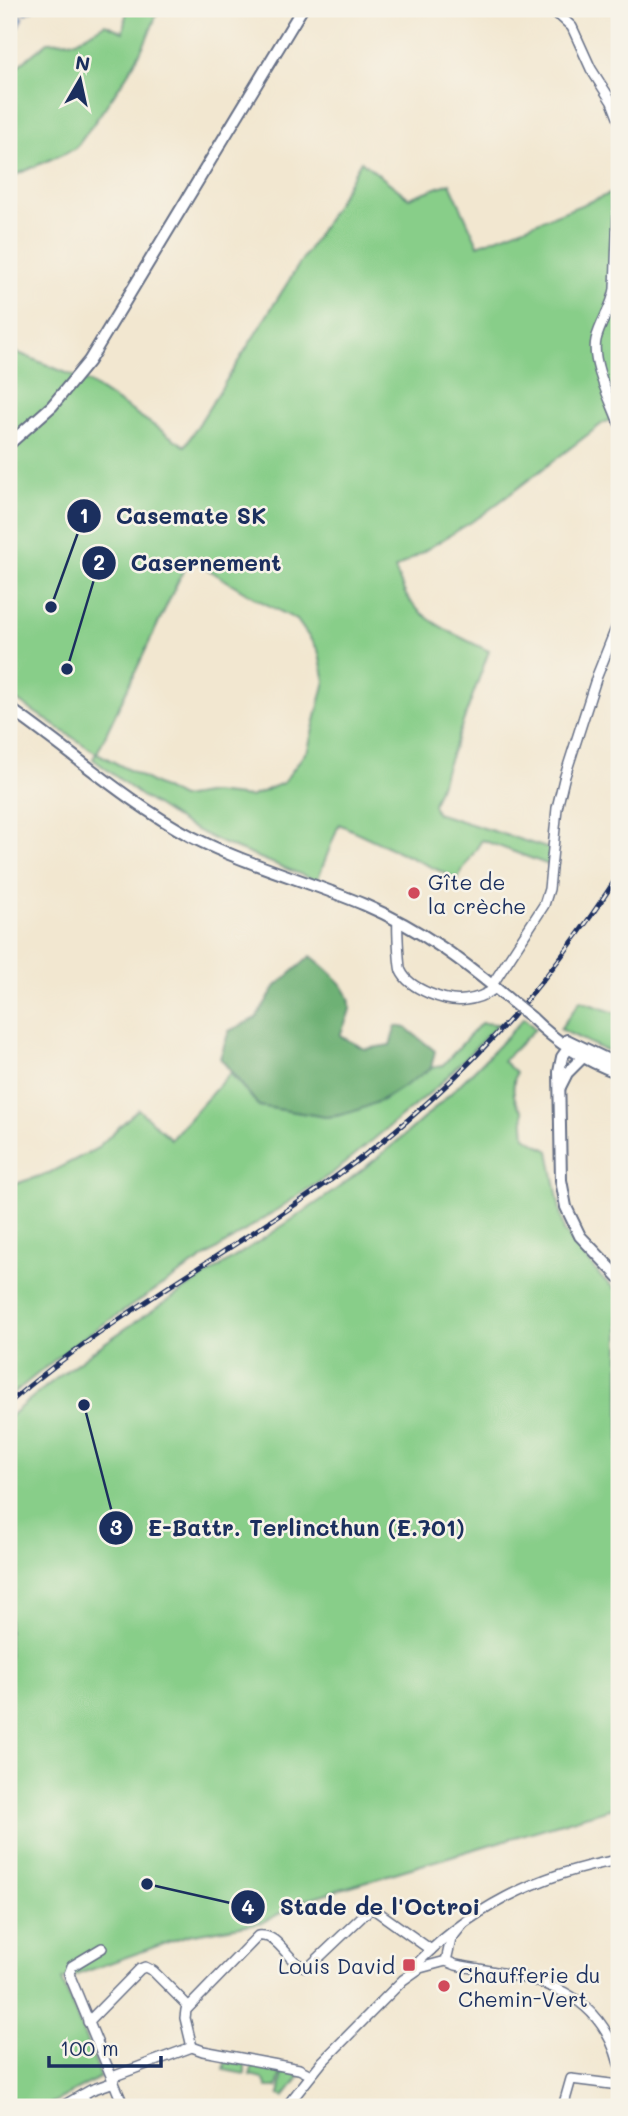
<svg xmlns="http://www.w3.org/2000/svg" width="628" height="2116" font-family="Mali,sans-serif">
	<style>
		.green { fill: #88ce89; stroke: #527e74; stroke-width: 2; fill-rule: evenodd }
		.forest { fill: #6eb175; stroke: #44706a; stroke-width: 2 }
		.water { fill: #70a9e0; stroke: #466c9f; stroke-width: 2 }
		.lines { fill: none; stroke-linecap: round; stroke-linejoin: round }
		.minor-casing { stroke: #666f86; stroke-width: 12 }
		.major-casing { stroke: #666f86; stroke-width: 14 }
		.minor { stroke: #fff; stroke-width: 9 }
		.major { stroke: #fff; stroke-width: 10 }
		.rail-casing { stroke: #1b2f5e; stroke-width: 5 }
		.rail { stroke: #f7f3e8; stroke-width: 2.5; stroke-dasharray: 8; stroke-linecap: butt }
		.major-bridge-casing { stroke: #666f86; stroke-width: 14; stroke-linecap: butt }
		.major-bridge { stroke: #fff; stroke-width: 10 }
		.poi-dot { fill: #d1495b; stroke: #f7f3e8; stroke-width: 2.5 }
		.labels { text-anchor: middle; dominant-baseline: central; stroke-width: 5; stroke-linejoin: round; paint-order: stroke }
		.poi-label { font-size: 21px; fill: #1b2f5e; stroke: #f7f3e8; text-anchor: start }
		.leader { fill: none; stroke: #1b2f5e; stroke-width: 2.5 }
		.callout-dot { fill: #1b2f5e; stroke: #f7f3e8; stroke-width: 2.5 }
		.mark-label { font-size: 21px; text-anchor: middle; font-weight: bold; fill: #fff }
		.callout-label { font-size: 23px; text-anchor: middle; font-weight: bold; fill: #1b2f5e; stroke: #f7f3e8; stroke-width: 5; stroke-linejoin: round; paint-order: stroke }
	</style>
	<rect width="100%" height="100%" fill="#f7f3e8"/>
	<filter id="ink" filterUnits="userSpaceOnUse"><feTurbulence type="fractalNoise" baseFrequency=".0143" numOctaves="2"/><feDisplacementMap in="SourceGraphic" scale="14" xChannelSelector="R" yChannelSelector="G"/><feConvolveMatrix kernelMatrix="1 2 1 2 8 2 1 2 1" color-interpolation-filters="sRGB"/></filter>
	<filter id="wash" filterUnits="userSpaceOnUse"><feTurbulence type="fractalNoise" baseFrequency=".00686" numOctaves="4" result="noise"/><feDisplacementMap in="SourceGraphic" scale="28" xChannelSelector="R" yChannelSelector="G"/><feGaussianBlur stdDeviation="1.57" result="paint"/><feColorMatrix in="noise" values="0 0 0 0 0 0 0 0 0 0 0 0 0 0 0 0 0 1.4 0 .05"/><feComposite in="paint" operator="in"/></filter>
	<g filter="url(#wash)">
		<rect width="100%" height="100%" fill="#f2e7d0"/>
		<g class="green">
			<path d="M127 9H158C144 59 108 102 79 144L74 149 9 178V73L48 42 76 41 105 24 123 32Z"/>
			<path d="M361 161 409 198 450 183 478 245 612 193 619 195V416L603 423 481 516 395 569C399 579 403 591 409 600 427 624 463 638 489 651L433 804 436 813 550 849 549 865 482 840 457 879 339 824 317 881 222 843 186 825 140 795 93 759 96 753 9 695V349L88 382 185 446 327 220ZM189 558 260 601 297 620 318 650 325 681 308 749 283 783 250 797 212 793 181 798 97 753Z"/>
			<path d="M580 1001 619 1014V1054L600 1048 560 1029Z"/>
			<path d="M524 1018 535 1029 503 1061 516 1073C512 1086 511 1100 523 1111L525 1137 549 1151 564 1231 601 1277 619 1292V1806L304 1900 264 1922 188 1935 62 1980 101 2077 45 2107H9V1417C108 1331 224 1268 331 1193 402 1142 466 1082 524 1018Z"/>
			<path d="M481 1023 498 1024 437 1087 334 1172 78 1341 9 1397V1186L49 1173 96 1149 138 1109 171 1139 230 1073 259 1106 326 1117 337 1116 383 1100 431 1068 442 1066Z"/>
			<path d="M226 2060 245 2064V2074L224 2070Z"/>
			<path d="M253 2065 279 2069 281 2072 277 2087H267L263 2078 250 2075Z"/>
			<path d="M283 2071 300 2076 284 2097 279 2095Z"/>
		</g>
		<path class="forest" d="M311 956C325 967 353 989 350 1009 348 1018 343 1027 340 1036L365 1049 390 1045 396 1026 406 1028 435 1051 431 1068C399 1090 366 1114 326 1117L259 1106 220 1058 229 1031 256 1018 276 986Z"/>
		<path class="water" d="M9 9H34L25 14 22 11 17 12 23 18 9 44Z"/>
	</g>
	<g filter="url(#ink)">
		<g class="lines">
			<g class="minor-casing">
				<g id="minor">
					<path d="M545 9 560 16 572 27 591 69 612 102 619 120"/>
					<path d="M619 182 615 289C612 308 600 322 596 340 591 363 611 401 619 423"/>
					<path d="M398 921C397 927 399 967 401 971 409 989 447 1003 465 1000 476 999 487 994 496 988"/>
					<path d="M492 985 544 905 549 889 557 808 564 779 597 676 619 621"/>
					<path d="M102 1948 72 1966 69 1974 124 2107"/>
					<path d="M446 1961 456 1965C527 1978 598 1982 619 2064"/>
					<path d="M411 1970C466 1910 539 1873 619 1860"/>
					<path d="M88 2022 140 1969 145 1967 153 1971 188 2006"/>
					<path d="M192 2047 185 2018 186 2010 258 1936C282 1933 287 1967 309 1967L370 1909 375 1910 431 1950"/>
					<path d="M112 2077 192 2047 203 2051 299 2069 311 2075"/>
					<path d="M82 2095 89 2107"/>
					<path d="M61 2107 91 2090 114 2082"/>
					<path d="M286 2107 322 2062 403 1980 420 1968 446 1961 451 1939 463 1924"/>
					<path d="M563 2107 571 2079 619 2085"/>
				</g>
			</g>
			<g class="major-casing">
				<g id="major">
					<path d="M9 444 52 406 89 361 302 9"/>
					<path d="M9 708C70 750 126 802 192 837 247 865 308 881 365 905 421 929 465 962 511 1001"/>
					<path d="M532 1018C557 1043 585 1061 619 1073"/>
					<path d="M567 1040 619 1065"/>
					<path d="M572 1043 562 1057 559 1072 561 1180 566 1207 580 1236 619 1277"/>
					<path d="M560 1087 567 1073 586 1054"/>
				</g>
			</g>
			<use href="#minor" class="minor"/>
			<use href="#major" class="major"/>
			<g class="rail-casing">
				<path id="rail" d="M9 1403C109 1316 228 1254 335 1177 449 1096 544 991 619 874"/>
			</g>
			<use href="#rail" class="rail"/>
			<g class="major-bridge-casing">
				<path id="major-bridge" d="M511 1001 532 1018"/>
			</g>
			<use href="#major-bridge" class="major-bridge"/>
		</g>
	</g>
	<g class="poi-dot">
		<circle cx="414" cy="893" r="7"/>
		<rect x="402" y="1958" width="14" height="14" rx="3.5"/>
		<circle cx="444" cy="1986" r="7"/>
	</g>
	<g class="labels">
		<g class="poi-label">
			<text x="428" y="881">Gîte de<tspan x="428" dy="24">la crèche</tspan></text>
			<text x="395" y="1965" text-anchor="end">Louis David</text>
			<text x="458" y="1974">Chaufferie du<tspan x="458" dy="24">Chemin-Vert</tspan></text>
		</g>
	</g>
	<path class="leader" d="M51 607L84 516M67 669L99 563M84 1405L116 1528M147 1884L248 1907"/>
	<g class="callout-dot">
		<circle cx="51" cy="607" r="7"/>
		<circle cx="67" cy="669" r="7"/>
		<circle cx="84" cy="1405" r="7"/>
		<circle cx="147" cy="1884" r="7"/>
		<circle cx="84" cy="516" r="18"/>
		<circle cx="99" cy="563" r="18"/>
		<circle cx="116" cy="1528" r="18"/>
		<circle cx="248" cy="1907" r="18"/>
	</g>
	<g class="mark-label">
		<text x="84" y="523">1</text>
		<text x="99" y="570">2</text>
		<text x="116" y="1535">3</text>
		<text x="248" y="1915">4</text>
	</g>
	<g class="callout-label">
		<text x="191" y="524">Casemate SK</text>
		<text x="206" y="571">Casernement</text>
		<text x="306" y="1536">E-Battr. Terlincthun (E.701)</text>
		<text x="380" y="1915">Stade de l'Octroi</text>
	</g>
	<rect width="628" height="2116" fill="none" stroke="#f7f3e8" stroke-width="35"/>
	<g transform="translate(80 80) rotate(9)" stroke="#f7f3e8" stroke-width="5" paint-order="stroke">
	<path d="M0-5L12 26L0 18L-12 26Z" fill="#1b2f5e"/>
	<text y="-10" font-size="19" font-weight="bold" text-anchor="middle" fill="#1b2f5e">N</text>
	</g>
	<path d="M49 2056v10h112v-10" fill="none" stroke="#1b2f5e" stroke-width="3.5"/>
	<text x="60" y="2056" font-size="21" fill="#1b2f5e" stroke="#f7f3e8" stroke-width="5" paint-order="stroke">100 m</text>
</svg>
